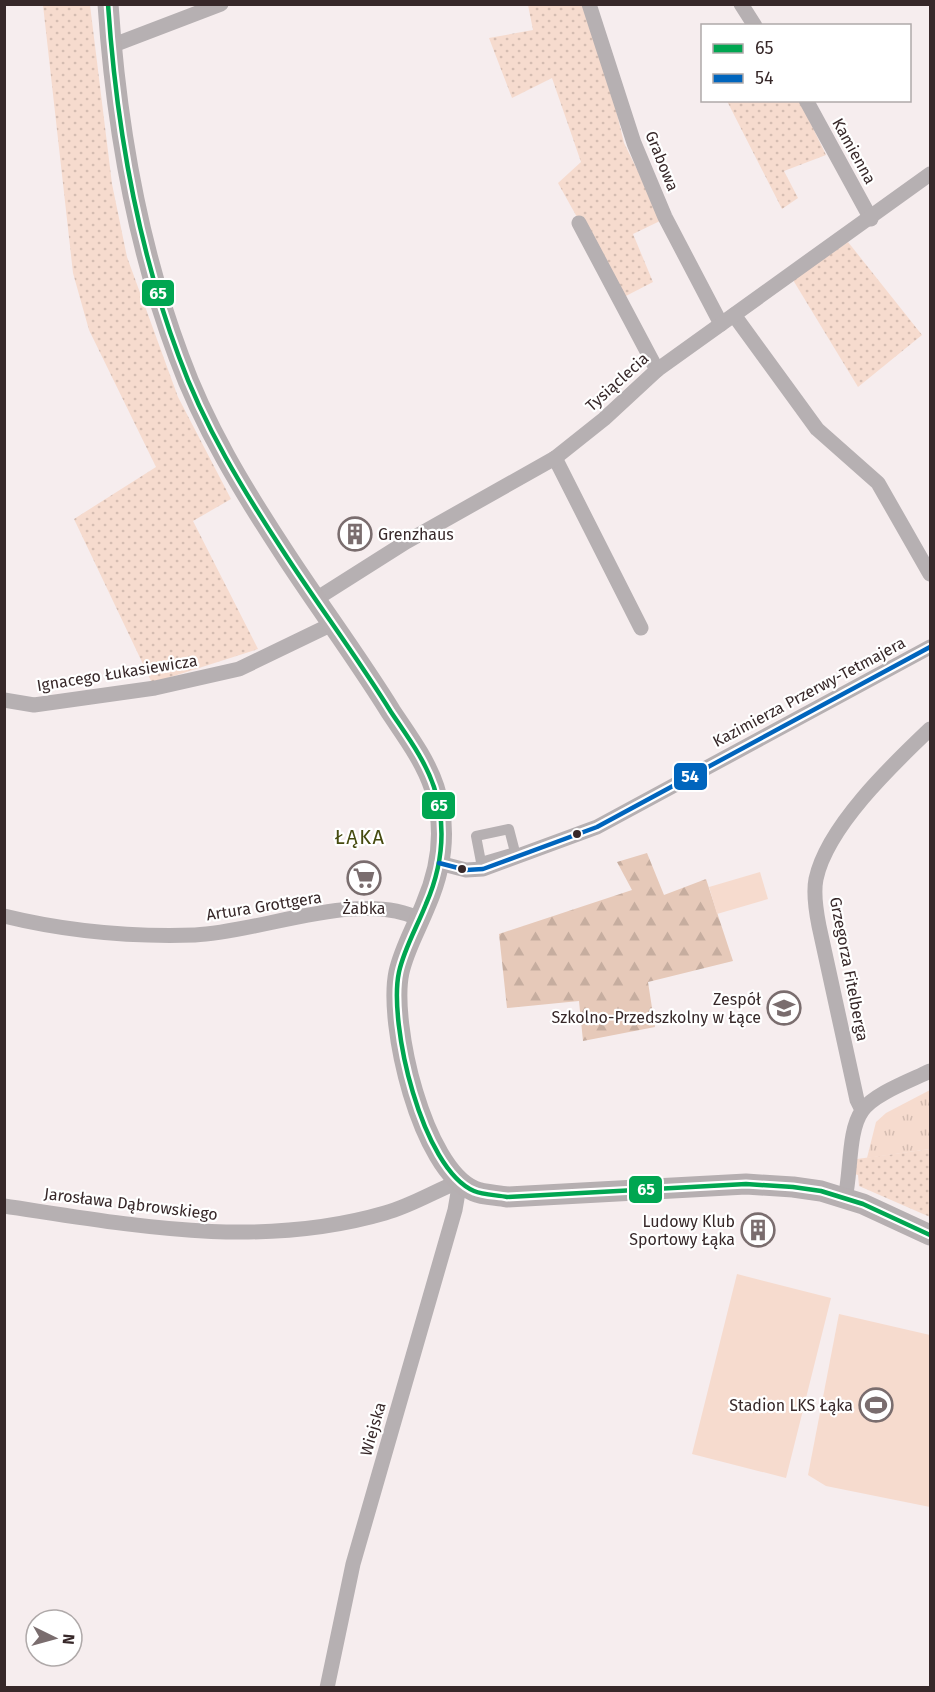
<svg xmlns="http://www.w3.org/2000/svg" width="935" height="1692" font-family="'Fira Sans',sans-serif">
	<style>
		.grass { fill: url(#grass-dots) }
		.forest { fill: url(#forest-firs) }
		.park { fill: url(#park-tufts) }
		.garden { fill: #f6dbce }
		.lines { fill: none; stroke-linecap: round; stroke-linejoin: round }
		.pedestrian { stroke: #b6b0b2; stroke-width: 10 }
		.minor { stroke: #b6b0b2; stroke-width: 15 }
		.secondary { stroke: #b6afb1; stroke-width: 21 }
		.bus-1-casing { stroke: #fff; stroke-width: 9 }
		.bus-2-casing { stroke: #fff; stroke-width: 9 }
		.bus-1 { stroke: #00a651; stroke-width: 4.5 }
		.bus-2 { stroke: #0065bd; stroke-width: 4.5 }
		.bus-dot { fill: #372829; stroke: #fff; stroke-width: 2 }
		.labels { text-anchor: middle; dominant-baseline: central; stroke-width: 4.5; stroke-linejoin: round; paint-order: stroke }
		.street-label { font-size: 16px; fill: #372829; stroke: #fff }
		.poi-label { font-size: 16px; fill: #372829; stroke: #fff; text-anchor: end }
		.quarter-label { font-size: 20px; letter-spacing: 1.5px; fill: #464b0f; stroke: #fff }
		.line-badge { stroke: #fff; stroke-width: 2 }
		.badge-label { font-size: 16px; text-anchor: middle; font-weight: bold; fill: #fff }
	</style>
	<defs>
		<pattern id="grass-dots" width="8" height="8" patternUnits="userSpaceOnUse" patternTransform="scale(1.5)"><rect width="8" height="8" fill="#f6dbce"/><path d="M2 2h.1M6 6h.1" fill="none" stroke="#d4bcb1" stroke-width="1.8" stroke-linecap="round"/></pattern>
		<pattern id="forest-firs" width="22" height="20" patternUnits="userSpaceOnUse" patternTransform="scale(1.5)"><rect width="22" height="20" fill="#e6c9b9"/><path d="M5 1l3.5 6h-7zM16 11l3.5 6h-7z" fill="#c6ad9f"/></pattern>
		<pattern id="park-tufts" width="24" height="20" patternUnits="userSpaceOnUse" patternTransform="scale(1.5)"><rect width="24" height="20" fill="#f6dbce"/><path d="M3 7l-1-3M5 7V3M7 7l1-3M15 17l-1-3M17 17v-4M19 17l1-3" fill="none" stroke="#d4bcb1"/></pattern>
	</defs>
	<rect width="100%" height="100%" fill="#f6edee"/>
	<g class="grass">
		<path d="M43 5H90L112 184 127 257 178 397 231 499 193 521 258 649 152 683 74 519 156 467 89 330 73 273Z"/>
		<path d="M528 5H582L612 93 624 143 662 220 633 234 653 282 622 298 558 183 581 162 552 78 512 98 489 38 533 30Z"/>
		<path d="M727 101H800L826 155 784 171 798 198 782 209Z"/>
		<path d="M848 242 922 335 858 387 793 280Z"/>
		<path d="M930 1149V1217L859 1186 858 1175 855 1174 857 1159Z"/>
	</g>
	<path class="forest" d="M647 853 664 895 706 879 733 961 648 982 655 1027 583 1041 579 1001 507 1008 499 934 632 890 617 862Z"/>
	<path class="park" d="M930 1090V1149L867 1158 876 1122 886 1113Z"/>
	<g class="garden">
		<path d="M760 872 768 899 717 914 709 887Z"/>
		<path d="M737 1274 831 1298 786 1478 692 1454Z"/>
		<path d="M839 1314 930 1335V1507L826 1486 808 1475Z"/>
	</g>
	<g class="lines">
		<path class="pedestrian" d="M509 829 515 852 481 862 476 836Z"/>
		<g class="minor">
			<path d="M589 4 634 143 665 217 721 324"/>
			<path d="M741 4 755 26"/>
			<path d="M111 46 221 4"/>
			<path d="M806 100 871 219"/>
			<path d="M579 223 657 370"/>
			<path d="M734 315 817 429 878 483 930 574"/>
			<path d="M555 458 641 628"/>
			<path d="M316 599 406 542 555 458 604 419 657 370 930 174"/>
			<path d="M4 700 34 705 155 688 239 669 324 628 332 622"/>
			<path d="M439 863 466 870 483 869 597 827 930 647"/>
			<path d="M4 916C65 931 133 937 195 935 262 932 360 889 420 919"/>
			<path d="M862 1110 857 1100 819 926C816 911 813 894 816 879 827 827 892 765 930 729"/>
			<path d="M845 1198C851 1174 848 1130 862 1111 873 1094 912 1080 930 1071"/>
			<path d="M4 1206C131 1225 258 1250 385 1213 411 1206 435 1191 460 1181L455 1210 353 1564 327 1688"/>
		</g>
		<path class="secondary" d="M108 4C116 123 137 245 179 357 204 426 243 490 283 551 318 605 357 657 391 712 407 736 425 760 434 787 447 827 442 867 426 904 417 927 404 949 399 972 388 1023 422 1169 474 1191 483 1195 497 1195 507 1197L746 1184 793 1187 821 1191 863 1204 930 1235"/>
		<g class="bus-1-casing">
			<path id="bus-1" d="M108 4C116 123 137 245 179 357 204 426 243 490 283 551 318 605 357 657 391 712 407 736 425 760 434 787 447 827 442 867 426 904 417 927 404 949 399 972 388 1023 422 1169 474 1191 483 1195 497 1195 507 1197L746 1184 793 1187 821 1191 863 1204 930 1235"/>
		</g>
		<g class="bus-2-casing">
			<path id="bus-2" d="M439 863 466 870 483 869 597 827 930 647"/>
		</g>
		<use href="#bus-1" class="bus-1"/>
		<use href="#bus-2" class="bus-2"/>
	</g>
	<defs>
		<g id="building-ring" transform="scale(1.725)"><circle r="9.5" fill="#fff" stroke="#7a6d6e" stroke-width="1.5"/><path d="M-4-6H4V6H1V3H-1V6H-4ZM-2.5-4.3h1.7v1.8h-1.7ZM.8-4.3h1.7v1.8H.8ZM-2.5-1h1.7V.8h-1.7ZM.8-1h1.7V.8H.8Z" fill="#7a6d6e"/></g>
		<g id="supermarket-ring" transform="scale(1.725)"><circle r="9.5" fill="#fff" stroke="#7a6d6e" stroke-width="1.5"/><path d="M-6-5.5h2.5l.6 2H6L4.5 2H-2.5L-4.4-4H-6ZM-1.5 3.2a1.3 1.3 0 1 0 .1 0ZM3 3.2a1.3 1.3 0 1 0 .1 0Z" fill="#7a6d6e"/></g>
		<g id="school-ring" transform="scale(1.725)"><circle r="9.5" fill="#fff" stroke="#7a6d6e" stroke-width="1.5"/><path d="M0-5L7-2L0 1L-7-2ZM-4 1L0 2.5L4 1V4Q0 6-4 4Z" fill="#7a6d6e"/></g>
		<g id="stadium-ring" transform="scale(1.725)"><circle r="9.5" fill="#fff" stroke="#7a6d6e" stroke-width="1.5"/><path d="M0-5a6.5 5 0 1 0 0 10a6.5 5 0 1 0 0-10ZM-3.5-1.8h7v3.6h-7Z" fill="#7a6d6e"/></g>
	</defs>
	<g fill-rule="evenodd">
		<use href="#building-ring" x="355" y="534"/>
		<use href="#supermarket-ring" x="364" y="878"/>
		<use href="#school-ring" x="784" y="1008"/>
		<use href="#building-ring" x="758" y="1230"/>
		<use href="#stadium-ring" x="876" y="1405"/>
	</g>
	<g class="bus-dot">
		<circle cx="577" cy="834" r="5"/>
		<circle cx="462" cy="869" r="5"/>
	</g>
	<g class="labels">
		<g class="street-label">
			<text transform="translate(854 151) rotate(61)">Kamienna</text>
			<text transform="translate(662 161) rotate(68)">Grabowa</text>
			<text transform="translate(617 382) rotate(-42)">Tysiąclecia</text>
			<text transform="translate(117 673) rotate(-9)">Ignacego Łukasiewicza</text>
			<text transform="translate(809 692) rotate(-28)">Kazimierza Przerwy-Tetmajera</text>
			<text transform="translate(264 906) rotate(-9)">Artura Grottgera</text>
			<text transform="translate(849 969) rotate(79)">Grzegorza Fitelberga</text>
			<text transform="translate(131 1204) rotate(7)">Jarosława Dąbrowskiego</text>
			<text transform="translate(373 1429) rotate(-74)">Wiejska</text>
		</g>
		<g class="poi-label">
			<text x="378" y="534" text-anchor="start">Grenzhaus</text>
			<text x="364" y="908" text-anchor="middle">Żabka</text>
			<text x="761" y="999">Zespół<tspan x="761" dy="18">Szkolno-Przedszkolny w Łące</tspan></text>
			<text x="735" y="1221">Ludowy Klub<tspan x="735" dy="18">Sportowy Łąka</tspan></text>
			<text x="853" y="1405">Stadion LKS Łąka</text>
		</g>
		<g class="quarter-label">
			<text x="360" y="837">ŁĄKA</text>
		</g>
	</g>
	<g class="line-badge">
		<rect x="141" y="279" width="34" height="28" rx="6" fill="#00a651"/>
		<rect x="673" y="762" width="35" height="29" rx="6" fill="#0065bd"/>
		<rect x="421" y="791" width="35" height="29" rx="6" fill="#00a651"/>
		<rect x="628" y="1175" width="35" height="29" rx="6" fill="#00a651"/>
	</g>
	<g class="badge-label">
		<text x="158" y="299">65</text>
		<text x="690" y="782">54</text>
		<text x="439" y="811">65</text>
		<text x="646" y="1195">65</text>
	</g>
	<rect width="935" height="1692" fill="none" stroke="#372829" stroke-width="12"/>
	<rect x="701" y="24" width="210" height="78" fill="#ffffff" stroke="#afa9a9" stroke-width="1.5"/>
	<rect x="713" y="44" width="30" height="9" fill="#00a651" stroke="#afa9a9" stroke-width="1.5"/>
	<text x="755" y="54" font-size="18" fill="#372829">65</text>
	<rect x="713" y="74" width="30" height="9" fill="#0065bd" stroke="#afa9a9" stroke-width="1.5"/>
	<text x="755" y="84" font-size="18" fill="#372829">54</text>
	<g transform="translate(54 1638) rotate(95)"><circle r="28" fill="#ffffff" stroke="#afa9a9" stroke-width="1.5"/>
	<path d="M0-4.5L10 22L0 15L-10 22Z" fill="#7a6d6e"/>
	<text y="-9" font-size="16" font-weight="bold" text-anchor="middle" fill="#372829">N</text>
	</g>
</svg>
